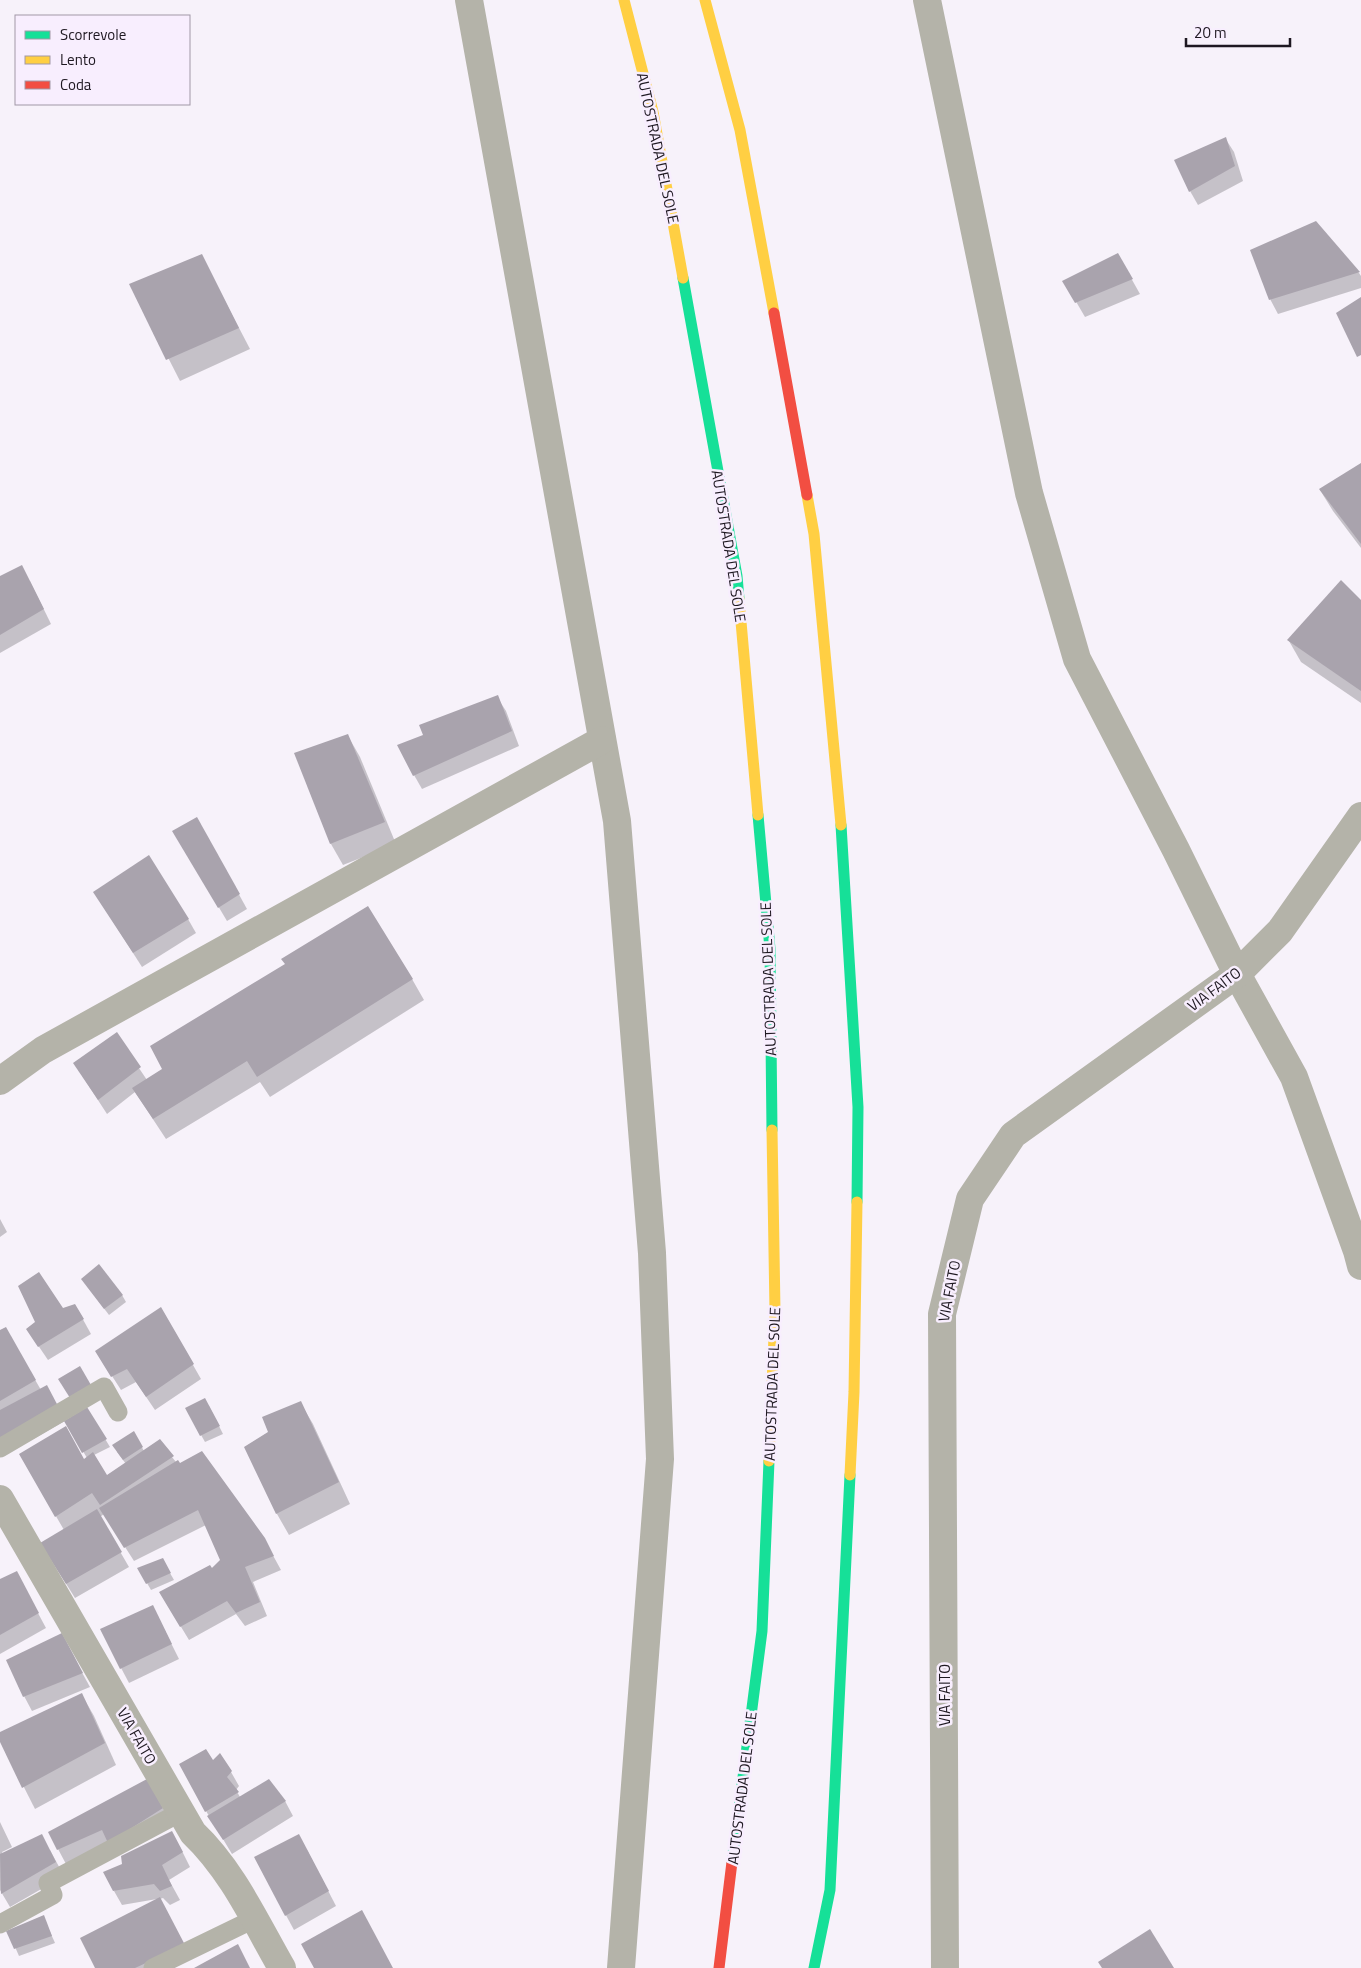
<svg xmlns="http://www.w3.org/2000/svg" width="1361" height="1968" font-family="'Titillium Web',sans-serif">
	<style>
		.shadow { fill: #0003 }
		.building { fill: #a9a3ad }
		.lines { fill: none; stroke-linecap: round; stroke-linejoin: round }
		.lane { stroke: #b4b3a9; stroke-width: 19 }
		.street { stroke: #b4b3a9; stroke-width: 28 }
		.fast { stroke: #16e098; stroke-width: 11 }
		.slow { stroke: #ffcf43; stroke-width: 11 }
		.jam { stroke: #f24e42; stroke-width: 11 }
		.labels { text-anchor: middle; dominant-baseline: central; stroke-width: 5; stroke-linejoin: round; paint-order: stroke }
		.street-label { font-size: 15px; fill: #1e1821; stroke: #f8eefe }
	</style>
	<rect width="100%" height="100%" fill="#f7f2fa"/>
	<g class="shadow">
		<path d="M1225 138 1234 152 1243 181 1198 205 1190 191Z"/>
		<path d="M1316 222 1359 273 1361 276V288L1278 314 1270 299Z"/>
		<path d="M201 255 250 349 180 381 131 285Z"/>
		<path d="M1118 255 1140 294 1085 317 1064 281Z"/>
		<path d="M1361 464V548L1333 511 1320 490Z"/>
		<path d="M0 577 30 581 51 624 0 653Z"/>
		<path d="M1361 601V703L1301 662 1289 641Z"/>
		<path d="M497 697 506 711 519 746 422 789 414 775Z"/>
		<path d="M348 736 360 757 396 844 343 865 331 844 296 754Z"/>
		<path d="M174 832 205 833 247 909 227 921Z"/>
		<path d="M103 906 188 919 196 933 142 967Z"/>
		<path d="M286 965 412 979 424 1000 270 1097 260 1082 166 1139 135 1092 107 1114 83 1077 116 1034 147 1080 163 1069Z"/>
		<path d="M0 1219 7 1232 0 1237Z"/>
		<path d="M87 1286 122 1295 126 1302 109 1315Z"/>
		<path d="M75 1305 91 1334 48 1360 27 1329Z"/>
		<path d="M161 1309 201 1379 155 1410 136 1382 121 1390 105 1365Z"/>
		<path d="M5 1328 41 1390 66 1422 87 1409 110 1447 94 1455 106 1476 126 1464 117 1452 133 1432 144 1451 159 1441 176 1462 264 1539 281 1570 253 1582 267 1616 245 1626 236 1614 189 1640 169 1607 221 1560 206 1525 134 1561 104 1514 100 1517 129 1567 75 1598 50 1558 64 1530 20 1454 84 1460 87 1458 65 1421 3 1456 0 1450V1331Z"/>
		<path d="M300 1402 313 1424 350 1504 289 1535 277 1514 245 1447 269 1432Z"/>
		<path d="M209 1406 223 1434 205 1442 186 1408Z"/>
		<path d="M162 1559 174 1580 151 1590 139 1569Z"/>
		<path d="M0 1581 24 1587 46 1628 0 1654Z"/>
		<path d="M160 1621 179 1659 129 1683 101 1630Z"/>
		<path d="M69 1649 90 1687 32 1711 24 1696Z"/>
		<path d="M82 1695 94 1716 116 1765 35 1809 0 1740V1733Z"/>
		<path d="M213 1762 231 1772 239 1786 236 1790 240 1797 285 1801 293 1816 232 1854 206 1811Z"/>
		<path d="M147 1781 171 1822 66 1864 58 1849Z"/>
		<path d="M0 1822 12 1847 2 1852 3 1854 50 1850 64 1876 10 1907 0 1890Z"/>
		<path d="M180 1847 190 1867 169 1880 180 1900 170 1905 163 1898 160 1899 173 1968H96L157 1899 122 1905 114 1891Z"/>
		<path d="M307 1850 336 1906 294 1930 255 1858Z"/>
		<path d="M43 1916 55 1943 19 1956 8 1931Z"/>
	</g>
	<g class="building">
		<path d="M1226 137 1235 166 1189 192 1174 160Z"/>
		<path d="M1316 221 1360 272 1269 300 1250 250Z"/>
		<path d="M1118 253 1133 279 1075 303 1062 281Z"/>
		<path d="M202 254 239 328 166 360 129 284Z"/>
		<path d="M1361 297V355L1357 357 1336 313Z"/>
		<path d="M1361 463V544L1319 489Z"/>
		<path d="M22 565 44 609 0 635V576Z"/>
		<path d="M1341 580 1361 600V691L1287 640Z"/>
		<path d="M498 695 512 731 413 776 397 745 423 735 419 725Z"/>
		<path d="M348 734 385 822 330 844 294 753Z"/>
		<path d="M197 817 240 894 218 908 172 831Z"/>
		<path d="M149 855 189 919 133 953 93 892Z"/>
		<path d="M368 906 413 979 257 1077 247 1061 153 1119 132 1088 162 1069 150 1046 285 964 281 959Z"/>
		<path d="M117 1032 141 1067 98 1100 73 1063Z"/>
		<path d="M99 1264 123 1295 104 1309 81 1279Z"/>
		<path d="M39 1272 63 1308 75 1304 84 1319 38 1347 26 1329 35 1322 18 1286Z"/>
		<path d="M161 1307 194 1364 146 1397 127 1369 111 1377 95 1351Z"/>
		<path d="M6 1327 36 1380 0 1401V1330Z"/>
		<path d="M80 1366 91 1385 70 1398 58 1379Z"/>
		<path d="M47 1385 58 1406 0 1439V1410Z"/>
		<path d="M205 1398 220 1426 200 1436 185 1408Z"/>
		<path d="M301 1401 339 1482 276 1514 244 1447 268 1432 262 1417Z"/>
		<path d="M87 1407 107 1439 82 1453 64 1421Z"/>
		<path d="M66 1426 84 1459 93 1452 107 1475 160 1439 174 1456 100 1505 92 1493 55 1517 19 1454Z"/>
		<path d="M134 1431 143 1447 123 1460 112 1445Z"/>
		<path d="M202 1451 265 1538 274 1556 245 1567 260 1602 236 1613 227 1601 180 1627 159 1592 210 1565 212 1568 220 1560 198 1510 124 1548 99 1508 178 1460 180 1463Z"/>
		<path d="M97 1509 122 1552 66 1584 40 1543Z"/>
		<path d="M163 1558 171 1573 146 1584 137 1568Z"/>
		<path d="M17 1571 39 1613 0 1635V1579Z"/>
		<path d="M153 1605 172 1644 120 1669 100 1629Z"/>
		<path d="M62 1633 83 1673 23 1697 6 1660Z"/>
		<path d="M82 1693 105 1743 22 1788 0 1742V1732Z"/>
		<path d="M206 1749 213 1760 220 1753 232 1771 227 1777 239 1792 205 1812 179 1764Z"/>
		<path d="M147 1779 163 1808 108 1843 102 1830 57 1850 48 1832Z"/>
		<path d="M269 1779 286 1801 223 1840 207 1816Z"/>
		<path d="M172 1831 183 1852 162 1865 172 1886 160 1891 154 1884 113 1891 103 1872 122 1864 121 1856Z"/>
		<path d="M42 1834 56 1862 1 1894 0 1854Z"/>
		<path d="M299 1834 329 1891 285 1916 254 1857Z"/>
		<path d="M160 1897 185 1945 135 1968H95L80 1938Z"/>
		<path d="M362 1910 393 1968H314L301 1944Z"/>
		<path d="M44 1915 52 1936 14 1949 6 1931Z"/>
		<path d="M1150 1929 1174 1968H1102L1098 1962Z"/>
		<path d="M238 1944 250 1968H194Z"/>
	</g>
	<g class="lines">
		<g class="lane">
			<path d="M0 1448 104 1387 118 1412"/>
			<path d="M0 1924 53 1895 48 1883 181 1812"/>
			<path d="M153 1968 254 1919"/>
		</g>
		<g class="street">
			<path d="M469 0 617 821 652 1253 660 1459 621 1968"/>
			<path d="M927 0 1029 493 1077 659 1176 850 1237 974 1294 1077 1357 1251 1361 1266"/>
			<path d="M0 1081 43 1050 602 740"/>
			<path d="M0 1499 193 1833C232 1870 255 1921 282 1968"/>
			<path d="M945 1968 942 1314 970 1199 1013 1135 1237 974 1280 931 1361 816"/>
		</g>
		<g class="fast">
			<path d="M683 278 737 576 739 599"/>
			<path d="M758 815 770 949 772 1130"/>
			<path d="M841 825 858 1107 857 1202"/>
			<path d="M732 1862 762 1631 769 1461"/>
			<path d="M814 1968 830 1890 850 1475"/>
		</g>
		<g class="slow">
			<path d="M624 0 653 112 683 278"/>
			<path d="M705 0 740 130 774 313"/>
			<path d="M807 495 814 534 841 825"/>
			<path d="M739 599 758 815"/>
			<path d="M769 1461 775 1311 772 1130"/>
			<path d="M850 1475 854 1392 857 1202"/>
		</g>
		<g class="jam">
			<path d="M774 313 807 495"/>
			<path d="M719 1968 732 1862"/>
		</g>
	</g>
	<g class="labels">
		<g class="street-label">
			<text transform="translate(658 148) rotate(78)">AUTOSTRADA DEL SOLE</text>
			<text transform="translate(729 546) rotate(81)">AUTOSTRADA DEL SOLE</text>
			<text transform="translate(768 979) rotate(-92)">AUTOSTRADA DEL SOLE</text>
			<text transform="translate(1214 989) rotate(-37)">VIA FAITO</text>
			<text transform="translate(949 1291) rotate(-79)">VIA FAITO</text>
			<text transform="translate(772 1384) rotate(-88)">AUTOSTRADA DEL SOLE</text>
			<text transform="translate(944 1695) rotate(-90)">VIA FAITO</text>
			<text transform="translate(137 1736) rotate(60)">VIA FAITO</text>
			<text transform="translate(742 1788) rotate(-83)">AUTOSTRADA DEL SOLE</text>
		</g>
	</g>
	<rect x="15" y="15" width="175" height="90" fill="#f8eefe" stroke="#a198a6"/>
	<rect x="25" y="31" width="25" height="8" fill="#16e098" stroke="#a198a6"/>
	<text x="60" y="40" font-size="15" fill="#1e1821">Scorrevole</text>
	<rect x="25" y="56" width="25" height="8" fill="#ffcf43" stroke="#a198a6"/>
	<text x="60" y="65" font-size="15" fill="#1e1821">Lento</text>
	<rect x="25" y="81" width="25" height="8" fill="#f24e42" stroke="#a198a6"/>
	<text x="60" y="90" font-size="15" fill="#1e1821">Coda</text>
	<path d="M1186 38v8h104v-8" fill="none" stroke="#1e1821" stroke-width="2.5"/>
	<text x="1194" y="38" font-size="15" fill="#1e1821" stroke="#f8eefe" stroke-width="4" paint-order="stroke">20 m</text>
</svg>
